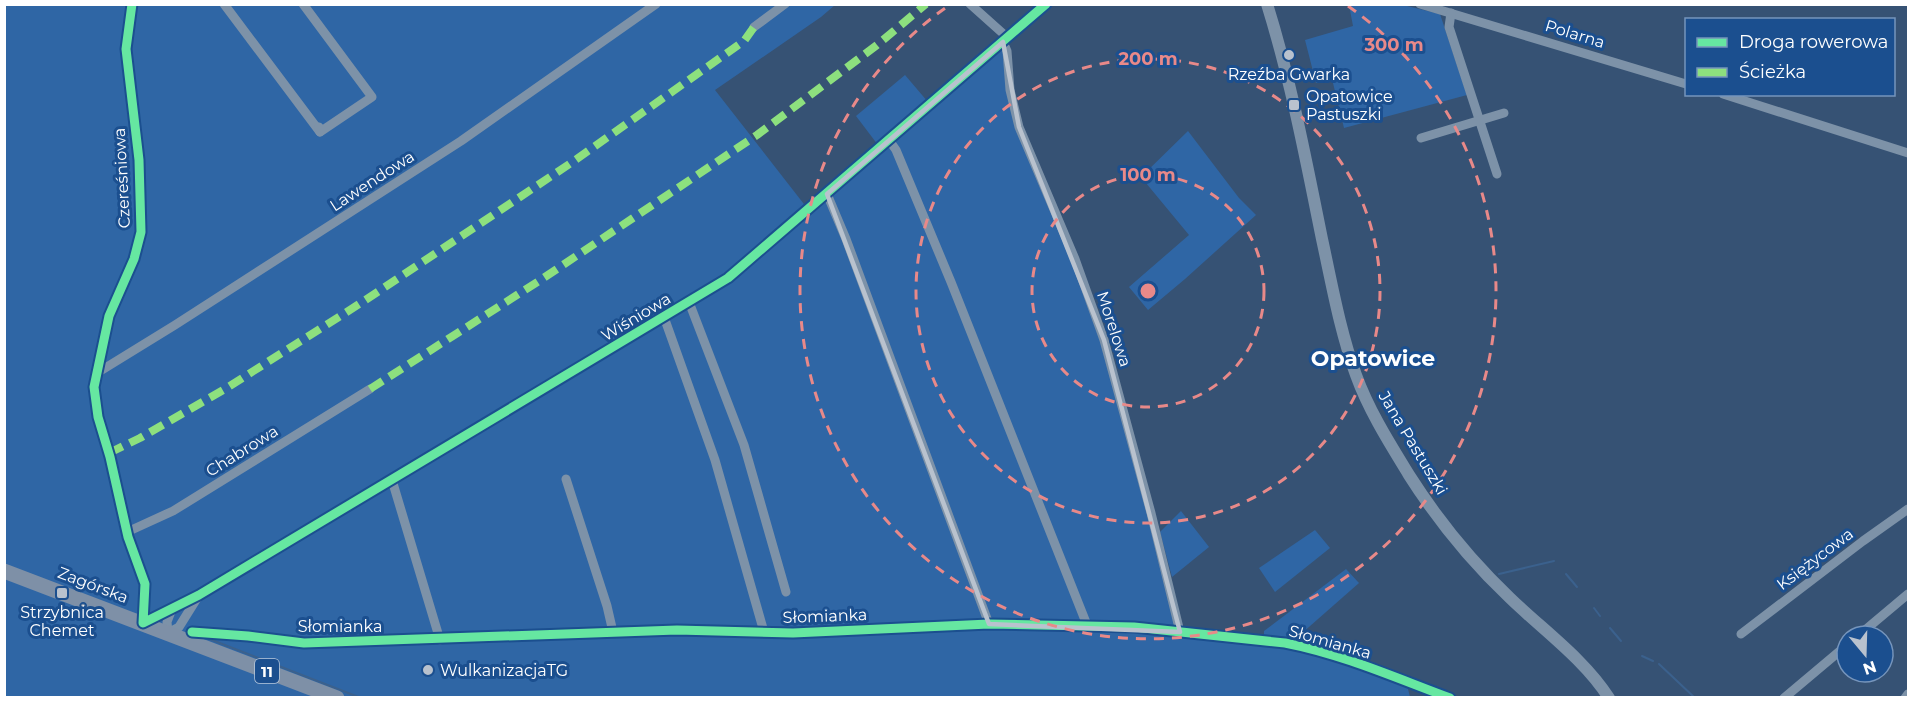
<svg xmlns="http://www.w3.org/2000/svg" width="1913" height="702" font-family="Montserrat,sans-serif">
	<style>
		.green { fill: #2f66a5 }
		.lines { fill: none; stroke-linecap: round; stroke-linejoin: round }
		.stream { stroke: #3b618d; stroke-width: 2 }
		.minor { stroke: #7d92a8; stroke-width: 9 }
		.tertiary { stroke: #7d92a8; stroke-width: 12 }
		.trunk { stroke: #7e90a7; stroke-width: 15 }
		.quiet { stroke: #8de07e; stroke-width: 8; stroke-dasharray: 15 8; stroke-linecap: butt }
		.cycleway-casing { stroke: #1b4f8f; stroke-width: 13 }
		.cycleway { stroke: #66e7a1; stroke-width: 9 }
		.marked { fill: none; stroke: #b9c2ce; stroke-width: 4.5; stroke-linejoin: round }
		.ring { fill: none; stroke: #e88989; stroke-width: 3; stroke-dasharray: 10 8 }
		.poi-dot { fill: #b9c2ce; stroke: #1b4f8f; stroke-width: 2 }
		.labels { text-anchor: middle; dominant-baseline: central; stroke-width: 6; stroke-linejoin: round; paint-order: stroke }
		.shield { fill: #1b4f8f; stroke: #bbcadd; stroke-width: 1.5 }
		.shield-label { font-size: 15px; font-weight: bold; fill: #fff }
		.street-label { font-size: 16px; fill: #fff; stroke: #1b4f8f }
		.poi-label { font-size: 16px; fill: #fff; stroke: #1b4f8f }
		.district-label { font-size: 22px; font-weight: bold; fill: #fff; stroke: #1b4f8f }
		.centre { fill: #e88989; stroke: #1b4f8f; stroke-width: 3 }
		.ring-label { font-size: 18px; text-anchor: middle; font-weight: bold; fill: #e88989; stroke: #1b4f8f; stroke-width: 6; stroke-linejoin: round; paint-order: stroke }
	</style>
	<rect width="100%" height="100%" fill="#365274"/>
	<g class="green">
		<path d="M4 5H835L821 17 715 90 807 208 1006 33 1019 123 1100 322 1184 632 1285 644 1406 681 1410 697H5Z"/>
		<path d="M1349 5H1403L1440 14 1467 95 1344 128 1332 79 1316 83 1305 40 1353 26Z"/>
		<path d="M905 75 928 102 878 145 856 116Z"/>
		<path d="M1188 131 1239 198 1256 215 1185 279 1148 310 1129 287 1189 235 1141 177Z"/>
		<path d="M1181 511 1209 547 1172 577 1160 532Z"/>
		<path d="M1315 530 1330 548 1275 592 1259 568Z"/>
		<path d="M1346 569 1359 583 1293 641 1264 637V631Z"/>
	</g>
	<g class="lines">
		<g class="stream">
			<path d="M1499 574 1554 561"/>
			<path d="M1566 574 1577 587"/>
			<path d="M1594 608 1600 616"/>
			<path d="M1610 628 1621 641"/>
			<path d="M207 638 361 698"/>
			<path d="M1642 656 1653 661"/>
			<path d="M1659 664 1695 698"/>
		</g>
		<g class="minor">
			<path d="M132 4 126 49 139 160 141 232 134 259 109 316 94 387 98 417 110 457 128 537 145 584 143 623 199 595 728 278 1046 4"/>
			<path d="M224 4 320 132"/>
			<path d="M303 4 372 97 320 132 319 127"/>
			<path d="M970 4 1008 38"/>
			<path d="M1420 4 1686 84"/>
			<path d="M1451 13 1449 27 1497 174"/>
			<path d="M754 27 785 4"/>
			<path d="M1003 42 1007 51 1010 90 1019 127 1075 259 1104 340 1151 513 1180 632"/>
			<path d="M1723 94 1908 153"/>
			<path d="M1421 138 1504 113"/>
			<path d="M889 140 896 150 951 282 1087 625"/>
			<path d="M827 194 846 239 989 624"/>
			<path d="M689 302 744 445 786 592"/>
			<path d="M664 317 715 460 764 632"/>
			<path d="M97 373 175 325 461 141 656 4"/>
			<path d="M566 479 607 606 613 632"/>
			<path d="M392 480 440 640"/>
			<path d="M127 532 173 511 370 389"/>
			<path d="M172 609 167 622 168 633 179 627 199 595"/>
			<path d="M192 632 248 636 304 643 677 630 793 633 989 624 1134 627 1285 643C1342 654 1396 678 1450 698"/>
			<path d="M1741 634 1863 541 1908 509"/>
			<path d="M1858 636 1908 594"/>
			<path d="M1784 698 1847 645"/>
			<path d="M1905 698 1908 694"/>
		</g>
		<path class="tertiary" d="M1267 4C1291 81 1306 160 1322 239 1332 285 1340 331 1356 375 1369 411 1390 444 1409 475 1437 519 1472 562 1510 598 1543 630 1584 659 1609 698"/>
		<path class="trunk" d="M4 571 337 698"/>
		<g class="quiet">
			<path d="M370 389 542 279 757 135 877 45 926 4"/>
			<path d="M109 453 140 438 225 389 364 301 571 163 744 41 754 27"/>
		</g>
		<g class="cycleway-casing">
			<g id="cycleway">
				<path d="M132 4 126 49 139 160 141 232 134 259 109 316 94 387 98 417 110 457 128 537 145 584 143 623 199 595 728 278 1046 4"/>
				<path d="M192 632 248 636 304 643 677 630 793 633 989 624 1134 627 1285 643C1342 654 1396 678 1450 698"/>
			</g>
		</g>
		<use href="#cycleway" class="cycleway"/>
	</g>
	<path class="marked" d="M1003 42 1019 127 1104 340 1180 632 989 624 827 194Z"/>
	<g class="ring">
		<circle cx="1148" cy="291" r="116"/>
		<circle cx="1148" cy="291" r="232"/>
		<path d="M1348 6A348 348 0 1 1 948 6"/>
	</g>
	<g class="poi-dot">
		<circle cx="1289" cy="55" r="6"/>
		<rect x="1288" y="99" width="12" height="12" rx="3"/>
		<rect x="56" y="587" width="12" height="12" rx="3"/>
		<circle cx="428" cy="670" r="6"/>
	</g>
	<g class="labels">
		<rect class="shield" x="255" y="659" width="24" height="24" rx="4.5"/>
		<g class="shield-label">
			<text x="267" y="671">11</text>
		</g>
		<g class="street-label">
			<text transform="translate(1575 34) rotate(17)">Polarna</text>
			<text transform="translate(122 178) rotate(-93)">Czereśniowa</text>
			<text transform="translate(372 181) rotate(-33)">Lawendowa</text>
			<text transform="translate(636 317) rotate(-31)">Wiśniowa</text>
			<text transform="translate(1114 329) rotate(72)">Morelowa</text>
			<text transform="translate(1413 443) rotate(59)">Jana Pastuszki</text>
			<text transform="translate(242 451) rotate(-32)">Chabrowa</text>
			<text transform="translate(1815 559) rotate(-37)">Księżycowa</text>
			<text transform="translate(93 585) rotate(21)">Zagórska</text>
			<text transform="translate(825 616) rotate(-2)">Słomianka</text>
			<text x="340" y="626">Słomianka</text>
			<text transform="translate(1330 642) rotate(16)">Słomianka</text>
		</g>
		<g class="poi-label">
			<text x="1289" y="74">Rzeźba Gwarka</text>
			<text x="1306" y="96" text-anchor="start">Opatowice<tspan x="1306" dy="18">Pastuszki</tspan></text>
			<text x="62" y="612">Strzybnica<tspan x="62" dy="18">Chemet</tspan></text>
			<text x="440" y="670" text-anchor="start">WulkanizacjaTG</text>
		</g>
		<g class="district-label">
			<text x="1373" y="358">Opatowice</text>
		</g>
	</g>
	<circle cx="1148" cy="291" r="9" class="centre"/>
	<g class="ring-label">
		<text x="1394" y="51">300 m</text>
		<text x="1148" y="65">200 m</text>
		<text x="1148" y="181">100 m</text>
	</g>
	<rect width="1913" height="702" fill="none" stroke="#ffffff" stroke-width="12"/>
	<rect x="1685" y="18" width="210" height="78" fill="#1b4f8f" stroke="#7695bc" stroke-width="1.5"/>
	<rect x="1697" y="38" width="30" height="9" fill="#66e7a1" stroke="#7695bc" stroke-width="1.5"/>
	<text x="1739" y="48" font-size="18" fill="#ffffff">Droga rowerowa</text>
	<rect x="1697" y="68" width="30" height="9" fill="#8de07e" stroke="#7695bc" stroke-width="1.5"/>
	<text x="1739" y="78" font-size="18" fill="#ffffff">Ścieżka</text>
	<g transform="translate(1865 654) rotate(161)"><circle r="28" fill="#1b4f8f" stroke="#7695bc" stroke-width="1.5"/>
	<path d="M0-4.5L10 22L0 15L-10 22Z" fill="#b9c2ce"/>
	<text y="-9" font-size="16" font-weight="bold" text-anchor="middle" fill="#ffffff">N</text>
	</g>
</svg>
